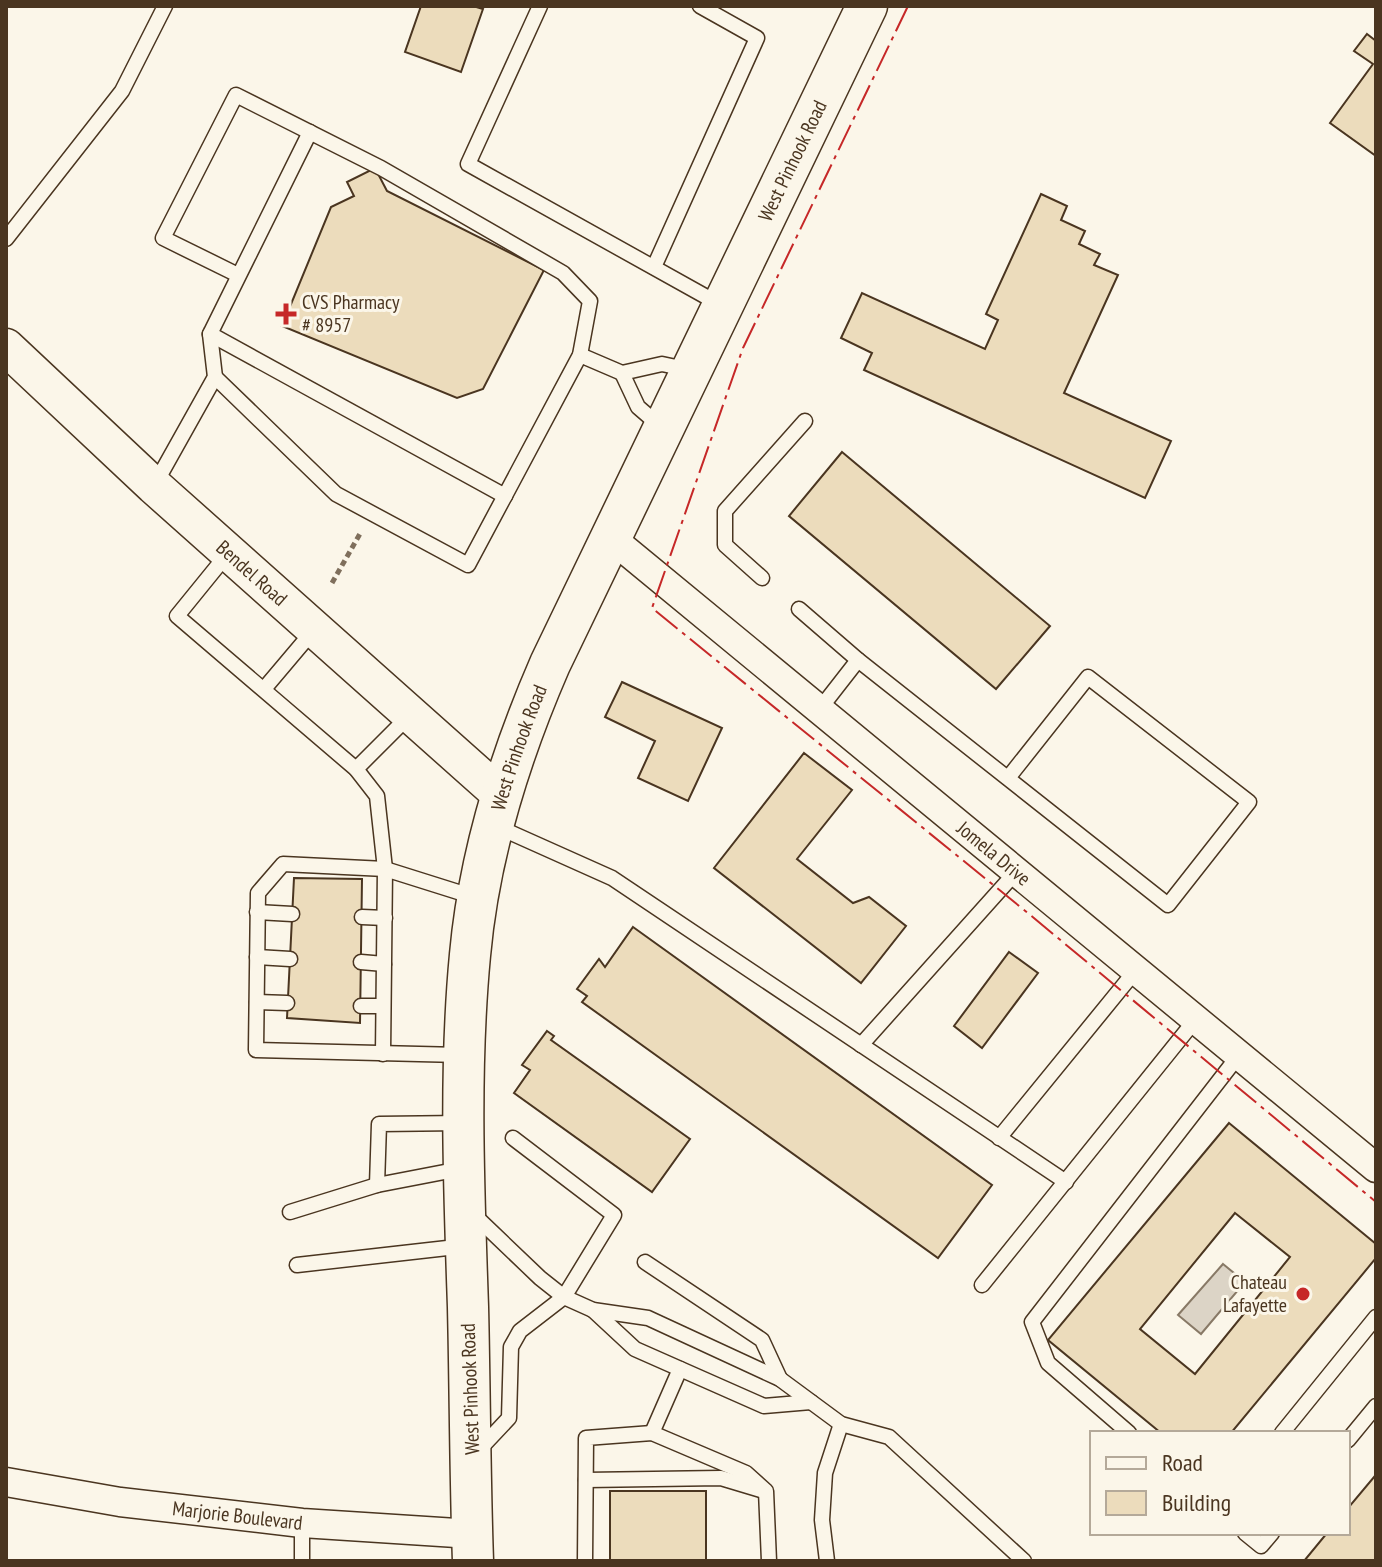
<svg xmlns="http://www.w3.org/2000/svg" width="1382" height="1567" font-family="'PT Sans Narrow',sans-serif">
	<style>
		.water { fill: #dcd4c6; stroke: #887966; stroke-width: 2 }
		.building { fill: #ecdcbc; stroke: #4a3520; stroke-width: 2; fill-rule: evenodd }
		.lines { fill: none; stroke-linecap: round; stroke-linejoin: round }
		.service-casing { stroke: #4a3520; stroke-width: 17 }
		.minor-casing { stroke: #4a3520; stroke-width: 31 }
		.tertiary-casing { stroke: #4a3520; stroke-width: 39 }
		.secondary-casing { stroke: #4a3520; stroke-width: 43 }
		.path { stroke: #7f6f5c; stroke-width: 5; stroke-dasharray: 6 4; stroke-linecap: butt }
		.service { stroke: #fbf6e9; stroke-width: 14 }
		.minor { stroke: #fbf6e9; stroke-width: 28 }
		.tertiary { stroke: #fbf6e9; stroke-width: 36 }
		.secondary { stroke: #fbf6e9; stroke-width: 40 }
		.power { stroke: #c62828; stroke-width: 2; stroke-dasharray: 28 6 4 6; stroke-linecap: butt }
		.poi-dot { fill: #c62828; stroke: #fbf6e9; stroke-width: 3 }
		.labels { text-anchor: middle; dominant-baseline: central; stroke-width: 6; stroke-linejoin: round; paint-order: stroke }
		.street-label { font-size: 20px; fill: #4a3520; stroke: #fbf6e9 }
		.poi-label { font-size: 20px; fill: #4a3520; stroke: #fbf6e9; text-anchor: start }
	</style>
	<rect width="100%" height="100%" fill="#fbf6e9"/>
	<path class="water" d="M1223 1264 1245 1282 1201 1334 1178 1315Z"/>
	<g class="building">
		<path d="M421 6H473L483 9 461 72 405 52Z"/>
		<path d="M1367 34 1376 41V156L1330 123 1373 64 1354 51Z"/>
		<path d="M375 168 387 191 544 270 483 389 457 398 282 326 331 207 354 196 347 182Z"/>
		<path d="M1041 194 1067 206 1061 220 1085 231 1079 244 1100 254 1094 265 1118 275 1064 393 1171 441 1145 498 864 370 872 353 841 338 862 293 985 349 998 320 986 314Z"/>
		<path d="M842 452 1050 626 996 689 789 516Z"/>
		<path d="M622 682 722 728 688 801 638 778 655 741 605 717Z"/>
		<path d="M804 753 852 790 797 859 853 903 869 897 906 926 861 983 714 868Z"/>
		<path d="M294 878 362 879 360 1023 287 1018Z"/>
		<path d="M633 927 992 1185 938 1258 582 1002 587 996 577 989 599 959 605 967Z"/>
		<path d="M1009 952 1038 973 982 1048 954 1026Z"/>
		<path d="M547 1031 554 1036 551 1040 690 1139 652 1192 514 1093 530 1070 522 1065Z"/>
		<path d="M1229 1123 1376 1244V1258L1231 1433H1161L1048 1340ZM1235 1213 1290 1257 1195 1374 1140 1329Z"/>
		<path d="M1374 1477 1376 1479V1561H1304L1327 1533H1348V1508Z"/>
		<rect x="610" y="1491" width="96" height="70"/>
	</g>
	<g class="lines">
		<g class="service-casing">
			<g id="service">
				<path d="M540 6 468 164 721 305"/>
				<path d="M6 239 122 91 165 6"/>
				<path d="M654 267 757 38 700 6"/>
				<path d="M210 334 505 496"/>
				<path d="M580 355 622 373 662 364 690 370"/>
				<path d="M622 373 638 407 660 426"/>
				<path d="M215 377 336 494 468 565 580 355 590 301 563 273 381 168 236 95 163 238 238 275"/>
				<path d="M154 486 215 377 210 334 310 132"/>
				<path d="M229 552 177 616 356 769 377 796 385 869 383 1054"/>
				<path d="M762 578 725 545V511L805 421"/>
				<path d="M799 609 858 660 819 710"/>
				<path d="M858 660 1168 905 1249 802 1088 677 1008 778"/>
				<path d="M264 689 313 631"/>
				<path d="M356 769 409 716"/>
				<path d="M498 827 612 878 1066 1182"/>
				<path d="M257 912 292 914"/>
				<path d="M362 917 385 918"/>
				<path d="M257 957 290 959"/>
				<path d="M361 962 384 964"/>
				<path d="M257 1002 287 1003"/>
				<path d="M361 1006H383"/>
				<path d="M861 1045 1017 871"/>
				<path d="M460 1055 256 1050 258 893 283 864 385 869 474 897"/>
				<path d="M999 1138 1136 970"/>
				<path d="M377 1185 379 1124 462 1123"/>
				<path d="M290 1212 377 1185 460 1169"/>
				<path d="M471 1212 540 1278 564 1297 593 1310 648 1318 780 1379 841 1424 889 1437 1024 1561"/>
				<path d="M645 1262 762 1340 780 1379"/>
				<path d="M297 1265 465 1246"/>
				<path d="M982 1285 1196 1019"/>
				<path d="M593 1310 635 1349 764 1406 811 1402"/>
				<path d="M652 1433 680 1369"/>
				<path d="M1129 1433 1048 1363 1032 1322 1239 1055"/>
				<path d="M1282 1433 1376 1317"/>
				<path d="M1348 1440 1376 1406"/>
				<path d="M478 1451 509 1418 511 1347 520 1331 564 1297 614 1215 513 1138"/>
				<path d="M586 1480 721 1478 761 1490"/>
				<path d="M302 1523V1561"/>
				<path d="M1245 1533 1261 1546 1272 1533"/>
				<path d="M585 1561 586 1438 652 1433 746 1473 766 1491 769 1561"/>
				<path d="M827 1561 822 1520 825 1473 841 1424"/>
			</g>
		</g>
		<g class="minor-casing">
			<g id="minor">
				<path id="s1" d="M611 538 1376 1168"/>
				<path id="s2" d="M6 1482 120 1502 302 1523 472 1534"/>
			</g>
		</g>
		<g class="tertiary-casing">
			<g id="tertiary">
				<path id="s3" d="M6 347 154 486 502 796"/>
			</g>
		</g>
		<g class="secondary-casing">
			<g id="secondary">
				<path id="s4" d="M473 1561C470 1476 470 1391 468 1307 464 1190 459 1071 470 955 479 855 510 756 550 664L867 6"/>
			</g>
		</g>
		<path class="path" d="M332 583 361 532"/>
		<use href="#service" class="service"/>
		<use href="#minor" class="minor"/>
		<use href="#tertiary" class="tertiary"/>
		<use href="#secondary" class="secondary"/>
		<path class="power" d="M908 6 743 348 652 608 1029 914 1376 1202"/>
	</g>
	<g class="poi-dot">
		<path d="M282 302h8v8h8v8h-8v8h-8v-8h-8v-8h8z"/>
		<circle cx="1303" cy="1294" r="8"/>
	</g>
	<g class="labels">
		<g class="street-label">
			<text stroke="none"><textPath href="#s4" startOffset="1468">West Pinhook Road</textPath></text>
			<text stroke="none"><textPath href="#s3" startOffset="334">Bendel Road</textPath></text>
			<text stroke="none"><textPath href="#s4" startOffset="820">West Pinhook Road</textPath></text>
			<text stroke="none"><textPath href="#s1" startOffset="496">Jomela Drive</textPath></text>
			<text transform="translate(470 1389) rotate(-92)">West Pinhook Road</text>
			<text stroke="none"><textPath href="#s2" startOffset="234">Marjorie Boulevard</textPath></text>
		</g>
		<g class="poi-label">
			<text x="302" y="302">CVS Pharmacy<tspan x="302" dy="23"># 8957</tspan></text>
			<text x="1287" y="1282" text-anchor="end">Chateau<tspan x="1287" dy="23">Lafayette</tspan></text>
		</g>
	</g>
	<rect width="1382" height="1567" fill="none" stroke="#4a3520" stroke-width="16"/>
	<rect x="1090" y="1431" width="260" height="104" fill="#fbf6e9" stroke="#b4a999" stroke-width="2"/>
	<rect x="1106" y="1457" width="40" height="12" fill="#fbf6e9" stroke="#b4a999" stroke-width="2"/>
	<text x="1162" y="1471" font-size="24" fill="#4a3520">Road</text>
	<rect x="1106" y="1491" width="40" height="24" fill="#ecdcbc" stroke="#b4a999" stroke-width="2"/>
	<text x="1162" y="1511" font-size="24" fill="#4a3520">Building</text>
</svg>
